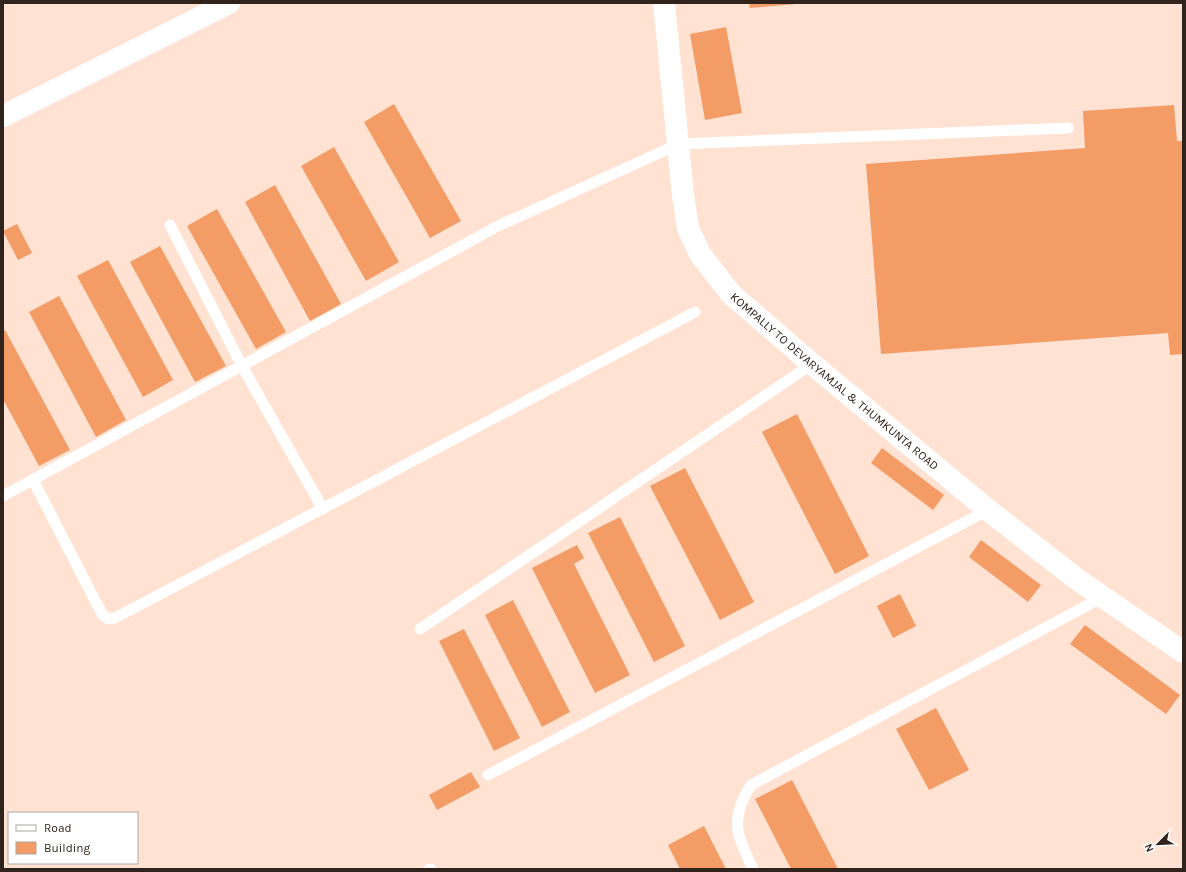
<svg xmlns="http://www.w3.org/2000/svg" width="1186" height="872" font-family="Karla,sans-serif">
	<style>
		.building { fill: #f49c65 }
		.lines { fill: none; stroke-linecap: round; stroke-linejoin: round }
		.service { stroke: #fff; stroke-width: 11 }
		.minor { stroke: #fff; stroke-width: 22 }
		.secondary { stroke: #fff; stroke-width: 22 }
		.labels { text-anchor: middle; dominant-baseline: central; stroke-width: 3.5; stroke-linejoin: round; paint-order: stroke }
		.street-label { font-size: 12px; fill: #30231c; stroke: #fff }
	</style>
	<rect width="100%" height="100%" fill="#ffe2d2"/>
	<g class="building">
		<path d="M749 3H795V4L750 8Z"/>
		<path d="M726 27 742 113 705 120 690 34Z"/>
		<path d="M394 104 461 221 430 238 364 122Z"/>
		<path d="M1174 105 1177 141H1183V354L1170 355 1168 333 881 354 866 164 1085 148 1083 111Z"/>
		<path d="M334 147 399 262 366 281 301 166Z"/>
		<path d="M275 185 341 304 310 321 245 202Z"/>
		<path d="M217 209 286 332 256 349 187 226Z"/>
		<path d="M17 224 32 253 18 260 3 231Z"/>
		<path d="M160 246 226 366 195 382 130 262Z"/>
		<path d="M108 260 173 380 143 397 77 276Z"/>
		<path d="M59 296 126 420 96 437 29 312Z"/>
		<path d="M5 330 70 450 39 466 3 399V331Z"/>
		<path d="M797 414 869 556 835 574 762 432Z"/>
		<path d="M882 448 944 495 933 510 871 463Z"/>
		<path d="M685 468 754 602 720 620 650 486Z"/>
		<path d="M620 517 685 646 654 662 588 533Z"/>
		<path d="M981 540 1041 585 1028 602 969 557Z"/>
		<path d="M577 545 584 558 574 564 630 675 595 693 532 568Z"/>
		<path d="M900 594 916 626 893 638 877 606Z"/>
		<path d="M513 600 570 712 542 727 485 615Z"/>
		<path d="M1085 625 1180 695 1166 714 1070 644Z"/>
		<path d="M464 629 520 738 494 751 439 641Z"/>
		<path d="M936 708 969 770 929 790 896 729Z"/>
		<path d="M471 772 480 787 437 810 429 795Z"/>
		<path d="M792 780 838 869H791L755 799Z"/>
		<path d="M704 826 726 869H680L668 845Z"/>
	</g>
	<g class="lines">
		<g class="service">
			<path d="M170 225 242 366 323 509"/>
			<path d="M33 480 102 614 108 619 115 618 695 312"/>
			<path d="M3 496 498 226 679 144 1068 128"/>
			<path d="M420 629 812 364"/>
			<path d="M488 775 988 510"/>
			<path d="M429 869H431"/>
			<path d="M753 869C748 858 742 846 739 835 734 817 742 799 751 785L1103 597"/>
		</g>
		<path class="minor" d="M3 116 229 3"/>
		<path class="secondary" id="s1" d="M664 3 683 195 688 228 700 254 731 294 812 364 988 510 1078 580 1183 652"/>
	</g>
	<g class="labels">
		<g class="street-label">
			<text stroke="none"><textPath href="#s1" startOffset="441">KOMPALLY TO DEVARYAMJAL &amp; THUMKUNTA ROAD</textPath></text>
		</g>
	</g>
	<rect width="1186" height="872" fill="none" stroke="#30231c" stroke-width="8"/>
	<rect x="8" y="812" width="130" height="52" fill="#ffffff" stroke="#aca7a4"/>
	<rect x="16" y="825" width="20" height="6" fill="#ffffff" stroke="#aca7a4"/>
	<text x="44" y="832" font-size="12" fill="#30231c">Road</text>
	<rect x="16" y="842" width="20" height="12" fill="#f49c65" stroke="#aca7a4"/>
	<text x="44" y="852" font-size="12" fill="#30231c">Building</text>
	<g transform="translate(1158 844) rotate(246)" stroke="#ffffff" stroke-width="3" paint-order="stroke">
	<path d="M0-3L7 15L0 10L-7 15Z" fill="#30231c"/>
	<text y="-6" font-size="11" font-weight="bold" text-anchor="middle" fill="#30231c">N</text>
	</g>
</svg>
